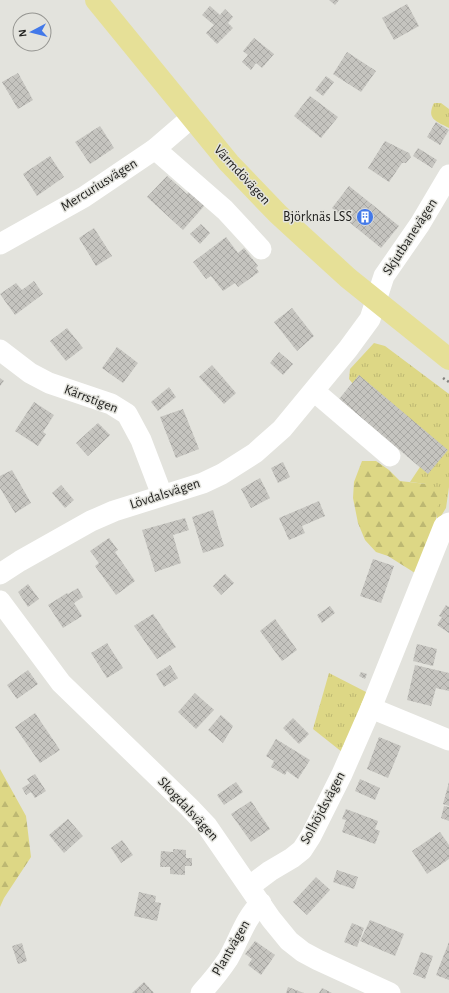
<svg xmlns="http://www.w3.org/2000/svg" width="449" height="993" font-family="'Alegreya Sans',sans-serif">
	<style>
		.grass { fill: url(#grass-tufts) }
		.forest { fill: url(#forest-firs) }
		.building { fill: url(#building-cross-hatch) }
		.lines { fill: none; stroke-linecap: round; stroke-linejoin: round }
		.path { stroke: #81817d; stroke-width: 2.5; stroke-dasharray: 2 3; stroke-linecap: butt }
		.minor { stroke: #fff; stroke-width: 21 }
		.major { stroke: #e6e097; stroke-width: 22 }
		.labels { text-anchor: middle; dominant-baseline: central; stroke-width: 3; stroke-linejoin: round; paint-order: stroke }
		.street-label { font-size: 14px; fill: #21211f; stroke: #e3e3dd }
		.poi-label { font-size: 14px; fill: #21211f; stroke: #e3e3dd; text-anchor: end }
	</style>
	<defs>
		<pattern id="grass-tufts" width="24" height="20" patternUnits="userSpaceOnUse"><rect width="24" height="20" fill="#ddd785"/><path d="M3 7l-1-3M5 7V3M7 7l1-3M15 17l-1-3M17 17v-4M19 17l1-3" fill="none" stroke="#bdb872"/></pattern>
		<pattern id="forest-firs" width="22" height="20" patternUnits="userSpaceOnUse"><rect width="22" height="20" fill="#ddd785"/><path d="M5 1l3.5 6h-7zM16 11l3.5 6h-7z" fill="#bdb872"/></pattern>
		<pattern id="building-cross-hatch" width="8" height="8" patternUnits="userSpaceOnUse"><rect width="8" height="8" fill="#c5c4bf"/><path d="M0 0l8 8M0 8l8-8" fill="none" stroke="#a9a8a4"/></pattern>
	</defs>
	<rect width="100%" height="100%" fill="#e3e3dd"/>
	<g class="grass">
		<path d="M434 103H441L449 109V128C436 121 426 119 434 103Z"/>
		<path d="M374 343 385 346 449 394V487L446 508 441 516 437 519 436 512 426 484 410 482 420 467 349 379 350 369Z"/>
		<path d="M329 673 368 693 342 752 313 729Z"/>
	</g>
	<g class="forest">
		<path d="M362 461H376L389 470 400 481 426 484 440 490 434 534 415 573 388 556 376 552 365 540 358 523 353 498 354 482Z"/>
		<path d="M0 769 26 816 31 857 4 898 0 907Z"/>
	</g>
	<g class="building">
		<path d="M329 0H339L335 5Z"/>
		<path d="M407 4 419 26 394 40 382 18Z"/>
		<path d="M210 6 220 15 225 9 233 17 228 23 233 28 217 44 206 33 214 25 202 15Z"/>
		<path d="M254 38 274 54 262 68 256 63 251 70 242 62 248 55 243 51Z"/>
		<path d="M347 52 376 71 361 92 333 74Z"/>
		<path d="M18 73 33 100 18 109 2 82Z"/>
		<path d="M326 76 334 82 323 96 315 90Z"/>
		<path d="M310 96 338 117 321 138 294 116Z"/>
		<path d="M436 122 449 130 440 145 427 137Z"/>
		<path d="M100 126 114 148 90 164 75 142Z"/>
		<path d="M385 141 409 153 411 157 406 163H402L389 182 368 168Z"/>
		<path d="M418 148 437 160 432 168 413 156Z"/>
		<path d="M50 156 64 177 37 196 23 174Z"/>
		<path d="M167 176 187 194 190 190 205 205 183 230 147 197Z"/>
		<path d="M349 186 399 226 381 248 332 208Z"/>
		<path d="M201 224 210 233 200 244 190 234Z"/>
		<path d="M94 228 112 256 96 266 79 238Z"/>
		<path d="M226 237 238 253 244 248 258 266 256 268 259 272 238 287 235 283 223 291 211 276 206 279 193 262Z"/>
		<path d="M34 281 43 294 15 315 0 294 16 283 22 290Z"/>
		<path d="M292 308 314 336 297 351 274 322Z"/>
		<path d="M67 328 83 348 66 361 50 341Z"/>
		<path d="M117 347 138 363 123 383 102 368Z"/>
		<path d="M279 352 293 364 283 375 270 363Z"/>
		<path d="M212 365 236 393 224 404 199 377Z"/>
		<path d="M359 375 448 450 428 474 339 399Z"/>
		<path d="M0 378 4 381 0 386Z"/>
		<path d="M169 387 176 397 158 411 151 402Z"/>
		<path d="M34 402 54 415 43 432 46 434 38 446 15 431Z"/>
		<path d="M183 409 199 449 176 458 160 417Z"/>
		<path d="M98 423 110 435 88 456 76 443Z"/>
		<path d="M283 462 290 477 278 483 271 468Z"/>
		<path d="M12 470 31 503 15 513 0 488V476Z"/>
		<path d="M260 478 270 498 251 508 241 489Z"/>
		<path d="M61 485 74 500 65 508 52 493Z"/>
		<path d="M319 501 325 516 302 526 305 533 289 540 279 518Z"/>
		<path d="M213 510 224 546 203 553 192 517Z"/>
		<path d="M185 518 189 530 173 535 181 563 155 572 142 530Z"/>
		<path d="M109 538 118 550 115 552 135 581 116 595 95 566 99 563 90 551Z"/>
		<path d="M373 559 394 566 381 603 360 596Z"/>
		<path d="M225 574 234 583 221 595 213 586Z"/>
		<path d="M28 584 39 599 28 607 18 592Z"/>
		<path d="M78 588 83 597 74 603 82 616 63 628 48 605 67 593 68 594Z"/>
		<path d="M446 605 449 607V633L437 625 442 617 439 616Z"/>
		<path d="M330 606 335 613 322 623 317 615Z"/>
		<path d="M153 614 176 647 157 659 134 626Z"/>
		<path d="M275 619 297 650 282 661 260 631Z"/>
		<path d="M107 643 123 668 107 678 91 653Z"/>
		<path d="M417 644 437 649 433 666 413 661Z"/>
		<path d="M170 665 178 678 164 687 156 674Z"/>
		<path d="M415 665 449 673V691L436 688 431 706 407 700Z"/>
		<path d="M28 670 38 684 17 699 7 685Z"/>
		<path d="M361 672 367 674 365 679 359 676Z"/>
		<path d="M195 693 214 710 196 729 178 712Z"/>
		<path d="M35 713 60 750 40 763 15 727Z"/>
		<path d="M221 715 233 726 223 743 208 730Z"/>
		<path d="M293 718 309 734 299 744 283 728Z"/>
		<path d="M379 737 401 746 388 778 367 769Z"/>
		<path d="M276 739 310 760 298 779 287 771 285 775 271 767 274 761 266 756Z"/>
		<path d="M35 774 46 791 35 798 31 792 26 795 22 788 30 783 27 779Z"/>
		<path d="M360 779 380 788 375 800 355 791Z"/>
		<path d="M236 782 243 792 224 805 217 795Z"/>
		<path d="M449 782V806L443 804Z"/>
		<path d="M251 801 270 829 251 842 231 814Z"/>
		<path d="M444 806 449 807V821L441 818Z"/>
		<path d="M346 809 378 821 375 829 380 831 375 844 342 832 346 820 342 819Z"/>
		<path d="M68 819 83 836 64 853 49 835Z"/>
		<path d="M440 832 449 845V859L427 874 412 851Z"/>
		<path d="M122 840 133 855 121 863 111 848Z"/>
		<path d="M173 849 186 850V858H192V866H185V875L170 874V867H160L161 851 173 852Z"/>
		<path d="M337 870 358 877 354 889 333 882Z"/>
		<path d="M316 877 330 890 307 915 293 902Z"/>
		<path d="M139 892 156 896 155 902 161 903 157 921 134 916Z"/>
		<path d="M370 920 404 934 395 956 360 941Z"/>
		<path d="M352 923 364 928 357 947 344 942Z"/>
		<path d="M255 941 275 955 261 975 248 965 252 959 245 954Z"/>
		<path d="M449 942V980L436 975Z"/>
		<path d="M22 943 27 961 18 964 12 946Z"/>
		<path d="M421 952 433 956 425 979 413 974Z"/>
		<path d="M144 982 154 993H132Z"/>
		<path d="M288 987 304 993H286Z"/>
		<path d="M322 988 332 993H319Z"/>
	</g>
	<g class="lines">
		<path class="path" d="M443 378 449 382"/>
		<g class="minor">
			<path d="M155 149 225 210 261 249"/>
			<path d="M0 244 84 197 155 149 191 118"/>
			<path d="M0 350 30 373 49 383 111 404 127 414 141 440 162 495"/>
			<path d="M314 391 390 456"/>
			<path d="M0 574 20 561 91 521 114 511 203 483 222 474 255 453 282 429 348 349 370 319 384 276 420 224 449 175"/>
			<path d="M0 601 61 683 189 807 207 826 271 919 289 941 303 952 318 960 390 993"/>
			<path d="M371 708 449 740"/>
			<path d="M250 886 270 871 292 858 302 850 311 836 342 774 371 708 444 526 449 523"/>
			<path d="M201 993C211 982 220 971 228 959 239 940 245 918 261 903"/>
		</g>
		<path class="major" d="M96 0 229 163 278 214 348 278 449 359"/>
	</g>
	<defs>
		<g id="building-disc" transform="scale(0.9)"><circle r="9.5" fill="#4379e9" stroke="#e3e3dd"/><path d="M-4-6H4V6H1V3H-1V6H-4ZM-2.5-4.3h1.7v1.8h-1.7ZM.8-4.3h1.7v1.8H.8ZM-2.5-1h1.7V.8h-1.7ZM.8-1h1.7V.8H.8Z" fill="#fff"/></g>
	</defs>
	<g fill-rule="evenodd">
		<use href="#building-disc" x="365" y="217"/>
	</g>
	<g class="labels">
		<g class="street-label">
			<text transform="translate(242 175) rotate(47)">Värmdövägen</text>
			<text transform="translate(99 185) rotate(-32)">Mercuriusvägen</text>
			<text transform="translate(410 237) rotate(-57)">Skjutbanevägen</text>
			<text transform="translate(91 399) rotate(21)">Kärrstigen</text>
			<text transform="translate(165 494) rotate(-18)">Lövdalsvägen</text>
			<text transform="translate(323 808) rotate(-62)">Solhöjdsvägen</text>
			<text transform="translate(188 809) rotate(47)">Skogdalsvägen</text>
			<text transform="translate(231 948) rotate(-60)">Plantvägen</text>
		</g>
		<g class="poi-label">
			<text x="352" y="217">Björknäs LSS</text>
		</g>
	</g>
	<g transform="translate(32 32) rotate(263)"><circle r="19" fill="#e3e3dd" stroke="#959591"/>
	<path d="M0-3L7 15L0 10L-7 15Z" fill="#4379e9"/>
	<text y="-6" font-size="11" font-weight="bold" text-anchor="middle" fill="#21211f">N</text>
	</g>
</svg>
